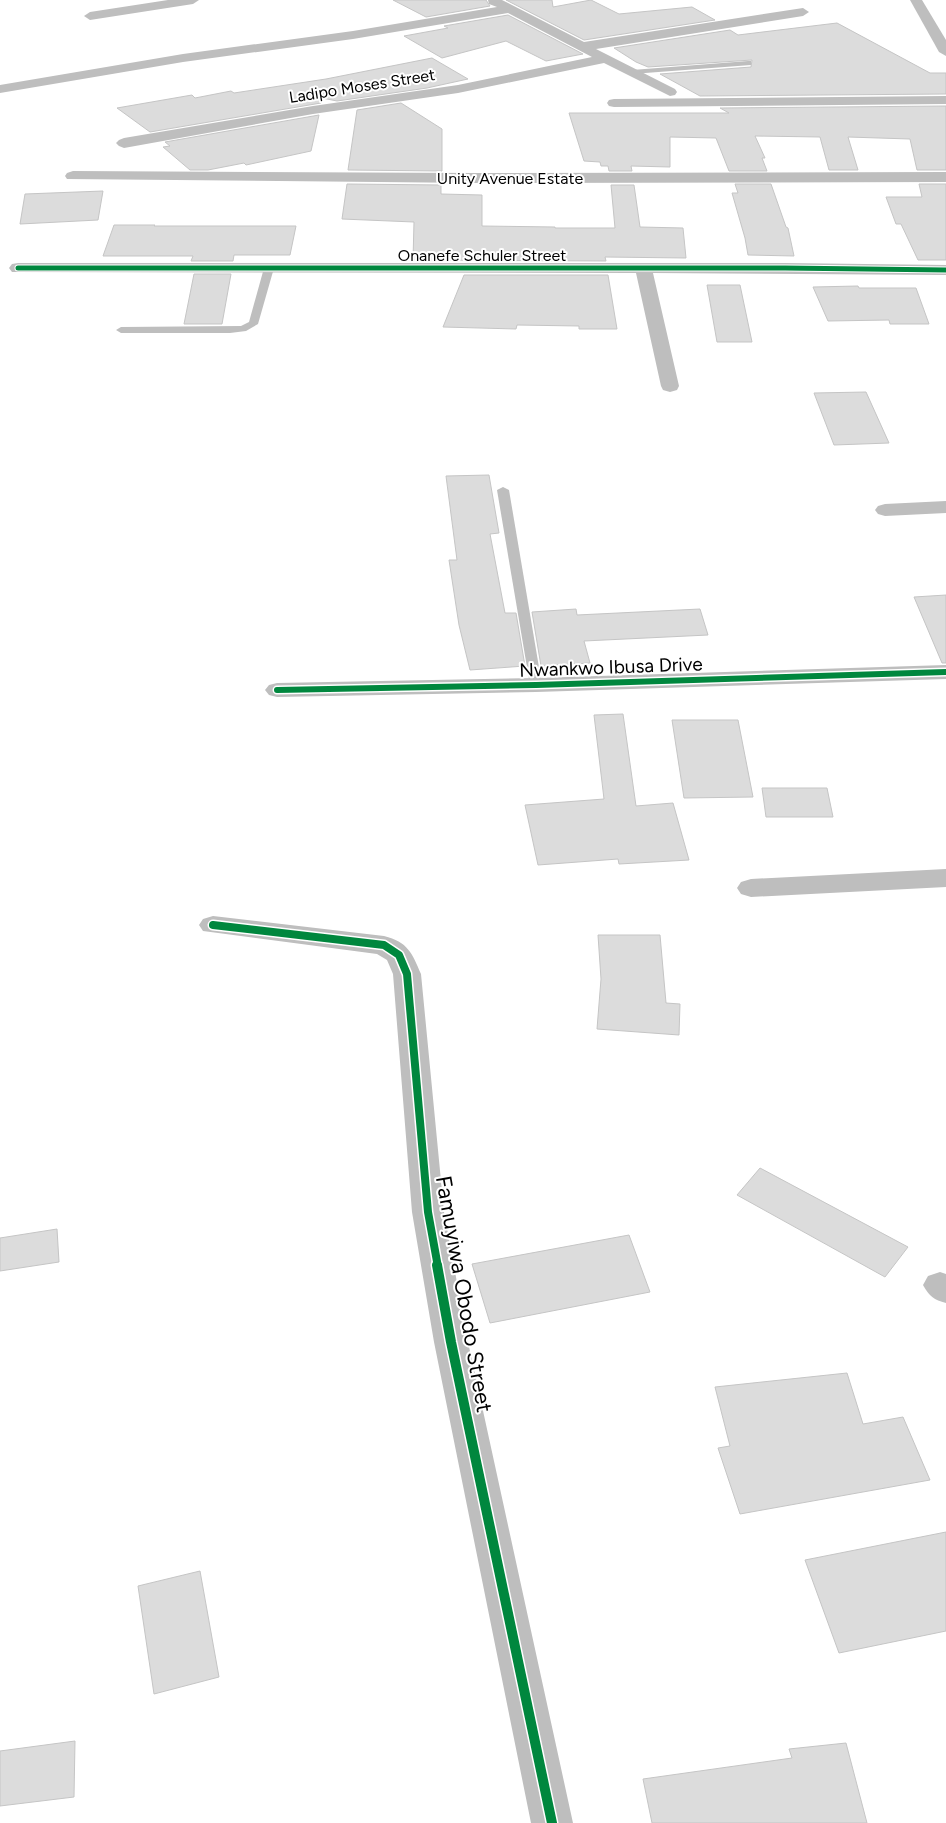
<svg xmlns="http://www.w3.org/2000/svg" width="946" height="1823" font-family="Figtree,sans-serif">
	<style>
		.building { fill: #dcdcdc; stroke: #c5c5c5 }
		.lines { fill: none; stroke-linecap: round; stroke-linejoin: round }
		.service { fill: #bebebe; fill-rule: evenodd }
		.minor { fill: #bebebe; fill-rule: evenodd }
		.cycleway-far3-casing { stroke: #fff; stroke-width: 7 }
		.cycleway-far2-casing { stroke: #fff; stroke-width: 9 }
		.cycleway-far1-casing { stroke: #fff; stroke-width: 11 }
		.cycleway-casing { stroke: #fff; stroke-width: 13 }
		.cycleway-far3 { stroke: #00873e; stroke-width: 5 }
		.cycleway-far2 { stroke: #00873e; stroke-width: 6 }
		.cycleway-far1 { stroke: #00873e; stroke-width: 8 }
		.cycleway { stroke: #00873e; stroke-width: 10 }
		.labels { text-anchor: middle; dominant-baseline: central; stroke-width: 4; stroke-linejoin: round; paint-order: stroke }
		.far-street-label { font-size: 16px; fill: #000; stroke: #fff }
		.street-label { font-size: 19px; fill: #000; stroke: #fff }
		.near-street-label { font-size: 22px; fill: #000; stroke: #fff }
	</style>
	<rect width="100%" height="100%" fill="#fff"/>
	<g class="building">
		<path d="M393 0H486L490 6 426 17Z"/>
		<path d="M506 0H552L553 7 591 0 619 14 692 7 715 20 584 40Z"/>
		<path d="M508 15 583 54 546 61 506 41 442 58 404 36 448 28 444 26Z"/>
		<path d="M837 23 930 73H946V94L700 96 660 74 751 67 752 60 648 67 636 62 614 48 730 30 738 35Z"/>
		<path d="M432 58 468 79 427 88 337 101 322 98 321 103 150 132 117 108 192 95 195 98 231 91 234 93 326 79Z"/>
		<path d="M401 103 442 129V171L348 170 357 110Z"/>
		<path d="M946 106V170H917L910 139 848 137 858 170H829L820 137 755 136 765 158H762L767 171H729L716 138 670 137V167L631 166 632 171H609L608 166H601L600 162 584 161 569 113H729L720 108Z"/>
		<path d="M319 115 311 151 246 165 244 163 208 170H190L163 147 170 146 165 142Z"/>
		<path d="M347 184 441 185V194L482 195V226L555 227V228H615L611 185H634L640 227 683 228 686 258 605 257 606 261 413 260 414 222 342 219Z"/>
		<path d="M735 184H771L786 227 788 228 794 256 748 255 745 238 732 193H738Z"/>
		<path d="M919 184H946V260H918L901 224H896L886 197H922Z"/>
		<path d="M103 191 98 220 20 224 25 194Z"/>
		<path d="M114 225H155L154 226H296L290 255H234L233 261H191L193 256H103Z"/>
		<path d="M194 274H231L222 324H184Z"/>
		<path d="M464 275H608L617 329H579V326L517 325 516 329 443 327Z"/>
		<path d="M707 285H740L752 342H717Z"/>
		<path d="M858 286 859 288H916L929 324H890L889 320 828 321 813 287Z"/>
		<path d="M866 392 889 443 834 445 814 393Z"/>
		<path d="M489 475 499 533 490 534 505 613H516L525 666 470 670 459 625 449 560H457L446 476Z"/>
		<path d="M946 595V663H942L914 597Z"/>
		<path d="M576 609 577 615 700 609 708 635 584 641 590 663 541 666 532 612Z"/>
		<path d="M623 714 636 806 673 803 689 860 619 864 618 859 538 865 525 805 604 799 594 715Z"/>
		<path d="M672 720H738L753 797 684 798Z"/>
		<path d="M762 788H827L833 817H766Z"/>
		<path d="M598 935H660L666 1003 680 1004 679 1035 597 1029 601 979Z"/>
		<path d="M760 1168 908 1247 885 1277 737 1195Z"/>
		<path d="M57 1229 59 1262 0 1271V1238Z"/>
		<path d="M629 1235 650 1292 490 1323 472 1264Z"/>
		<path d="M847 1373 863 1424 903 1417 930 1480 740 1514 718 1448 730 1446 715 1387Z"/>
		<path d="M946 1532V1631L839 1653 805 1560Z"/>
		<path d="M200 1571 219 1677 154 1694 138 1586Z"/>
		<path d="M75 1741 74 1797 0 1806V1751Z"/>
		<path d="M846 1743 867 1823H652L643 1779 792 1758 789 1749Z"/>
	</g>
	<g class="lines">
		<g class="service">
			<path d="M748 61H751V65L632 74 628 72 632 70Z"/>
			<path d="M269 265 274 268 258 324 246 331 230 333H121L116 330 121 327 241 326 249 322 264 268Z"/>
			<path d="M503 487 509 490 542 685 536 689 530 685 497 490Z"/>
		</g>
		<g class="minor">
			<path d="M168 0H199L193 4 90 20 84 16 90 12Z"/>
			<path d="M488 0H502L584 42 803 8 809 12 803 16 596 49 675 89 677 92 675 95 670 96 604 63 458 93 313 114 124 148 119 146 116 143 119 140 124 138 313 106 458 85 592 57 508 13 353 39 183 62 0 93V85L183 54 353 31 497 7 489 4Z"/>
			<path d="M910 0H922L946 40V56L939 52Z"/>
			<path d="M946 96V104L614 107 609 106 607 103 609 100 614 99Z"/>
			<path d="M73 171 476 173 946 172V182L476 183 67 179 65 176 67 173Z"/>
			<path d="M18 263H785L946 265V275L653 273 679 386 677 390 670 392 663 390 661 386 636 273 12 272 9 268 12 264Z"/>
			<path d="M946 501V513L885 516 878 514 875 510 878 506 885 504Z"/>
			<path d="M946 665V679L536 692 277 697 269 695 265 690 269 685 277 683 536 678Z"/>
			<path d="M946 869V887L751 897 741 894 737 888 741 882 751 879Z"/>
			<path d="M213 916 384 936C408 942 412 953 421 974L444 1212 468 1342 573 1823H531L434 1342 412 1212 393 974 387 960 377 954 203 931 199 925 203 919Z"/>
			<path d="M940 1272 946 1274V1303C934 1300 929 1296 923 1285L928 1276Z"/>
		</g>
		<g class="cycleway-far3-casing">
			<path id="cycleway-far3" d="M18 268H785L946 270"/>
		</g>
		<g class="cycleway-far2-casing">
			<path id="cycleway-far2" d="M277 690 536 685 946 672"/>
		</g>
		<g class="cycleway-far1-casing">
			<path id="cycleway-far1" d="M213 925 384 945 399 955 407 974 428 1212 438 1267"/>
		</g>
		<g class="cycleway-casing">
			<path id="cycleway" d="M437 1265 451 1342 552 1823"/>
		</g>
		<use href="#cycleway-far3" class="cycleway-far3"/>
		<use href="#cycleway-far2" class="cycleway-far2"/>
		<use href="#cycleway-far1" class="cycleway-far1"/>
		<use href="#cycleway" class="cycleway"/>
	</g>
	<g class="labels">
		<g class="far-street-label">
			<text transform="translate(362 86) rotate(-9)">Ladipo Moses Street</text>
			<text x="510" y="178">Unity Avenue Estate</text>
			<text x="482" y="255">Onanefe Schuler Street</text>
		</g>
		<g class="street-label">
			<text transform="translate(611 667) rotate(-2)">Nwankwo Ibusa Drive</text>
		</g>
		<g class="near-street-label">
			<text transform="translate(464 1294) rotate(80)">Famuyiwa Obodo Street</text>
		</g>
	</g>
</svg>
